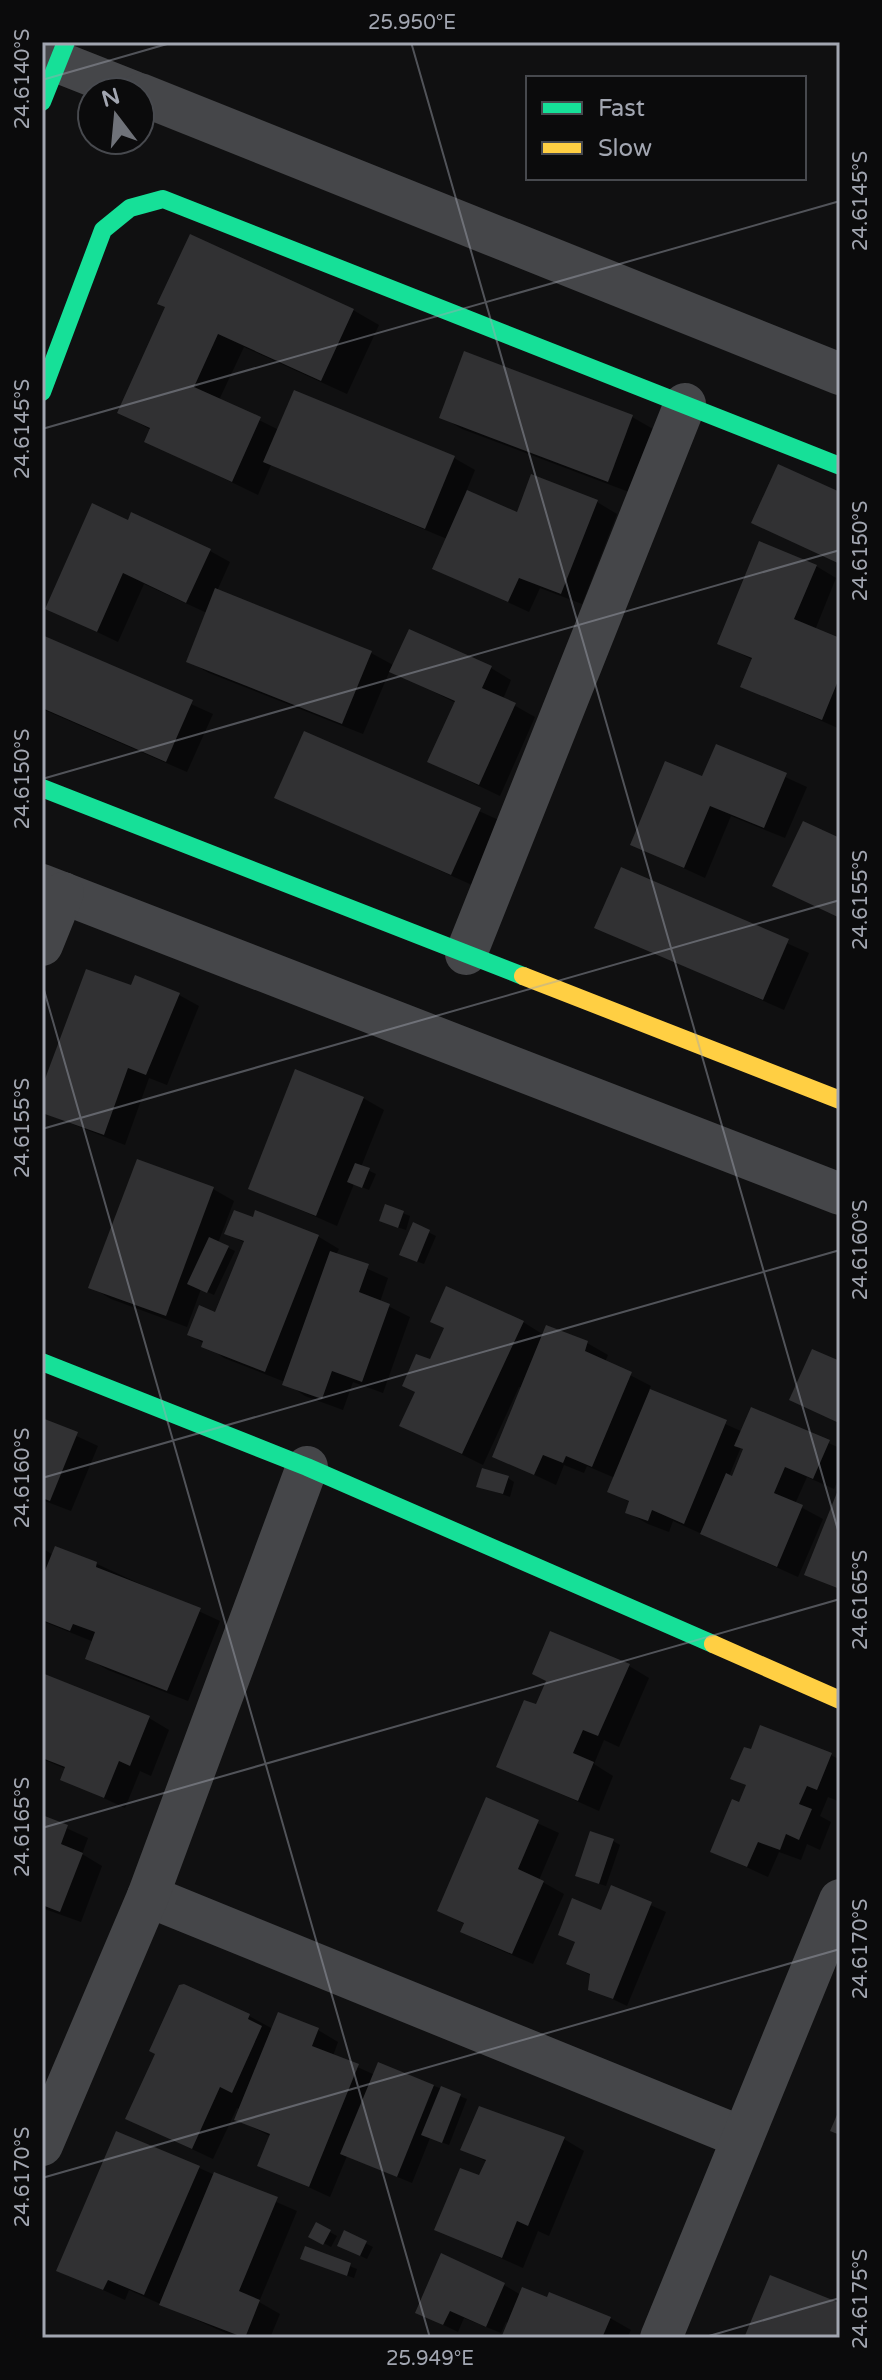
<svg xmlns="http://www.w3.org/2000/svg" width="882" height="2380" font-family="'Varela Round',sans-serif">
	<style>
		.shadow { fill: #0007; fill-rule: evenodd }
		.building { fill: #313133 }
		.lines { fill: none; stroke-linecap: round; stroke-linejoin: round }
		.street { stroke: #454649; stroke-width: 42 }
		.fast { stroke: #16e098; stroke-width: 18 }
		.slow { stroke: #ffcf43; stroke-width: 18 }
		.ticks { fill: none; stroke: #a2a6b1; stroke-width: 2; stroke-opacity: 0.45 }
		.neatline { fill: none; stroke: #a2a6b1; stroke-width: 3 }
		.ticks-label { font-size: 20px; text-anchor: middle; fill: #a2a6b1 }
	</style>
	<rect width="100%" height="100%" fill="#101011"/>
	<g class="shadow">
		<path d="M167 308 353 310 379 325 347 394 244 347 219 400 279 430 295 393 454 458 475 470 466 492 518 514 597 502 617 514 582 604 540 588 529 612 435 568 447 539 271 465 258 495 146 441 151 430 119 412Z"/>
		<path d="M465 354 632 417 653 429 629 492 462 429 442 417Z"/>
		<path d="M129 522 210 551 230 562 217 591 371 653 395 666 491 668 511 680 503 699 535 717 500 796 429 762 456 703 390 670 363 734 209 673 188 661 207 613 144 584 118 642 47 608Z"/>
		<path d="M816 566 836 578 815 630 840 640V729L742 686 753 660 719 643Z"/>
		<path d="M42 637 213 714 187 772 42 709Z"/>
		<path d="M305 733 501 821 472 885 276 797Z"/>
		<path d="M717 746 807 787 785 838 731 816 705 878 633 845 704 779Z"/>
		<path d="M622 870 809 953 784 1010 597 927Z"/>
		<path d="M132 988 179 995 199 1006 167 1085 149 1078 125 1145 42 1112V1092Z"/>
		<path d="M363 1098 384 1110 361 1167 376 1174 369 1190 354 1184 337 1226 250 1188Z"/>
		<path d="M213 1189 234 1201 218 1243 235 1251 214 1295 201 1289 187 1327 111 1299 91 1287Z"/>
		<path d="M387 1207 410 1216 406 1230 388 1224Z"/>
		<path d="M257 1213 319 1237 339 1249 336 1255 388 1278 380 1302 410 1317 383 1393 353 1382 343 1410 305 1396 285 1382 224 1358 190 1334 217 1314 245 1243 227 1233 254 1220Z"/>
		<path d="M414 1225 436 1236 424 1264 408 1258Z"/>
		<path d="M523 1322 544 1335 587 1343 608 1355 605 1362 651 1386 649 1390 743 1432 752 1410 840 1448V1476L834 1489 807 1477 795 1504 823 1519 798 1577 673 1521 669 1532 648 1524 627 1512 631 1503 610 1491 615 1478 587 1466 584 1473 564 1465 556 1485 494 1456 522 1388 519 1387 483 1465 402 1425 431 1362ZM741 1447 745 1449 733 1478 729 1476Z"/>
		<path d="M42 1420 98 1446 71 1511 42 1500Z"/>
		<path d="M508 1478 514 1482 510 1497 479 1486Z"/>
		<path d="M42 1548 53 1555 97 1564 220 1621 188 1701 108 1670 87 1658 94 1642 42 1621Z"/>
		<path d="M629 1666 649 1678 619 1747 604 1740 594 1764 613 1776 599 1811 498 1766 537 1707Z"/>
		<path d="M42 1675 149 1718 169 1730 151 1776 140 1771 125 1808 63 1779 66 1769 42 1759Z"/>
		<path d="M831 1755 840 1760V1795L838 1801 828 1797 820 1816 831 1822 820 1850 807 1844 801 1860 779 1852 768 1877 712 1851 748 1786 733 1778Z"/>
		<path d="M487 1800 559 1833 539 1880 564 1894 533 1964 484 1943 463 1932 466 1925 439 1910Z"/>
		<path d="M42 1817 88 1838 82 1854 102 1866 81 1922 42 1908Z"/>
		<path d="M613 1841 620 1845 606 1886 584 1879Z"/>
		<path d="M612 1888 666 1912 627 2006 592 1989V1976L569 1964 577 1943 560 1934 602 1913Z"/>
		<path d="M249 2016 273 2029 318 2030 338 2042 333 2056 375 2075 379 2064 467 2099 449 2145 430 2138 412 2183 347 2156 330 2197 260 2165 272 2137 236 2119 240 2110 237 2108 213 2159 128 2119Z"/>
		<path d="M564 2139 584 2151 549 2236 538 2231 523 2268 436 2229 480 2178 487 2162 463 2149Z"/>
		<path d="M199 2168 297 2211 259 2302 280 2314 270 2338H237L129 2290 125 2300 59 2270Z"/>
		<path d="M317 2225 337 2236 331 2247 311 2236Z"/>
		<path d="M345 2233 373 2247 367 2259 346 2249Z"/>
		<path d="M306 2249 357 2269 354 2278 309 2262Z"/>
		<path d="M504 2285 521 2295 610 2318 631 2330 627 2338H503L509 2324 506 2322 501 2333 464 2318 458 2332 417 2312Z"/>
	</g>
	<g class="building">
		<path d="M190 234 354 309 321 381 218 334 194 387 261 417 232 482 144 442 150 428 117 413 165 307 157 304Z"/>
		<path d="M464 351 633 415 608 482 439 418Z"/>
		<path d="M294 390 455 456 425 529 263 462Z"/>
		<path d="M778 464 840 492V564L751 523Z"/>
		<path d="M531 474 598 500 561 594 519 578 508 602 432 569 467 490 517 512Z"/>
		<path d="M92 503 128 520 131 512 211 549 186 603 123 573 97 632 45 609Z"/>
		<path d="M759 541 817 565 794 619 840 638V676L822 720 740 687 752 658 717 644Z"/>
		<path d="M215 588 372 651 342 724 186 662Z"/>
		<path d="M409 629 492 666 482 688 516 703 479 785 427 762 455 701 389 672Z"/>
		<path d="M42 635 193 700 166 762 42 708Z"/>
		<path d="M304 731 481 808 451 875 274 798Z"/>
		<path d="M716 744 787 773 764 828 710 806 684 868 630 845 665 761 702 776Z"/>
		<path d="M803 821 840 838V918L772 886Z"/>
		<path d="M621 867 789 939 763 1000 594 928Z"/>
		<path d="M86 969 131 985 135 975 180 993 146 1075 128 1068 104 1135 42 1113V1087Z"/>
		<path d="M295 1069 364 1097 316 1216 248 1189Z"/>
		<path d="M137 1159 214 1187 166 1316 88 1288Z"/>
		<path d="M355 1163 370 1168 362 1188 347 1182Z"/>
		<path d="M385 1204 404 1211 398 1228 379 1221Z"/>
		<path d="M234 1210 253 1217 255 1210 319 1235 265 1372 201 1347 203 1341 187 1335 199 1305 215 1312 244 1241 224 1234Z"/>
		<path d="M413 1222 430 1230 417 1262 399 1255Z"/>
		<path d="M209 1237 229 1246 207 1293 187 1284Z"/>
		<path d="M330 1251 369 1264 359 1292 390 1304 362 1382 332 1371 322 1399 282 1385Z"/>
		<path d="M446 1286 524 1321 462 1454 399 1426 415 1392 402 1386 416 1354 430 1359 444 1328 430 1322Z"/>
		<path d="M546 1325 588 1341 585 1351 632 1372 592 1467 566 1456 563 1463 543 1455 534 1475 492 1457Z"/>
		<path d="M812 1349 840 1361 839 1423 789 1400Z"/>
		<path d="M650 1389 727 1420 684 1524 652 1510 648 1521 625 1513 629 1501 607 1492Z"/>
		<path d="M751 1407 830 1440 813 1479 785 1467 774 1493 803 1505 777 1567 700 1534 726 1473 732 1476 743 1449 734 1446Z"/>
		<path d="M42 1418 78 1432 50 1501 42 1498Z"/>
		<path d="M482 1468 509 1476 503 1494 476 1487Z"/>
		<path d="M840 1485V1589L804 1575Z"/>
		<path d="M55 1546 97 1562 96 1567 201 1608 167 1691 85 1659 95 1632 73 1624 70 1631 42 1620V1578Z"/>
		<path d="M550 1631 630 1664 598 1736 583 1730 573 1753 594 1762 578 1801 496 1767 524 1700 536 1704 546 1681 532 1674Z"/>
		<path d="M42 1673 150 1716 130 1766 119 1761 104 1798 60 1780 65 1767 42 1758Z"/>
		<path d="M760 1725 832 1753 817 1790 807 1786 799 1804 812 1809 799 1840 786 1834 780 1850 758 1842 747 1867 710 1852 732 1799 739 1802 746 1785 730 1779 744 1747 751 1749Z"/>
		<path d="M486 1797 539 1820 518 1869 544 1881 512 1954 460 1932 464 1923 437 1911Z"/>
		<path d="M42 1815 68 1825 61 1844 83 1853 60 1912 42 1905Z"/>
		<path d="M590 1831 614 1839 599 1884 575 1876Z"/>
		<path d="M611 1885 652 1902 613 1999 588 1990 590 1974 566 1964 575 1942 558 1935 572 1898 601 1910Z"/>
		<path d="M184 1984 250 2014 248 2019 262 2026 232 2093 220 2087 192 2149 125 2119 155 2054 149 2051 179 1985Z"/>
		<path d="M278 2012 319 2028 312 2046 359 2064 309 2187 257 2166 270 2134 234 2120Z"/>
		<path d="M378 2062 434 2085 397 2177 340 2154Z"/>
		<path d="M441 2086 461 2094 442 2143 421 2135Z"/>
		<path d="M479 2106 565 2137 528 2226 517 2221 502 2258 434 2230 460 2168 479 2175 486 2160 460 2150Z"/>
		<path d="M840 2108V2135L830 2131Z"/>
		<path d="M116 2131 200 2166 144 2295 108 2280 103 2290 56 2271Z"/>
		<path d="M214 2172 278 2197 239 2291 260 2300 245 2338 159 2305Z"/>
		<path d="M316 2222 331 2230 323 2245 308 2237Z"/>
		<path d="M344 2230 367 2241 360 2256 337 2246Z"/>
		<path d="M305 2246 351 2263 347 2276 300 2259Z"/>
		<path d="M441 2253 505 2283 486 2327 450 2311 443 2325 415 2313Z"/>
		<path d="M770 2275 840 2303V2338H744Z"/>
		<path d="M522 2287 547 2297 549 2292 611 2317 602 2338H501Z"/>
	</g>
	<g class="lines">
		<g class="street">
			<path d="M58 62 134 92"/>
			<path d="M140 94 840 374"/>
			<path d="M42 885 840 1194"/>
			<path d="M42 945 63 893"/>
			<path d="M466 954 685 404"/>
			<path d="M148 1896 741 2137"/>
			<path d="M42 2145 148 1896 307 1467"/>
			<path d="M661 2338 840 1900"/>
		</g>
		<g class="fast">
			<path d="M42 102 66 42"/>
			<path d="M42 392 103 230 130 208 163 199 840 466"/>
			<path d="M42 788 523 976"/>
			<path d="M42 1362 307 1467 713 1644"/>
		</g>
		<g class="slow">
			<path d="M523 976 840 1100"/>
			<path d="M713 1644 840 1700"/>
		</g>
	</g>
	<path class="ticks" d="M411 42 840 1537M42 80 174 42M42 429 840 201M42 779 840 550M42 983 430 2338M42 1129 840 900M42 1478 840 1250M42 1828 840 1599M42 2178 840 1949M702 2338 840 2298"/>
	<rect width="882" height="2380" fill="none" stroke="#0b0b0c" stroke-width="88"/>
	<rect x="526" y="76" width="280" height="104" fill="#0b0b0c" stroke="#47494e" stroke-width="2"/>
	<rect x="542" y="102" width="40" height="12" fill="#16e098" stroke="#47494e" stroke-width="2"/>
	<text x="598" y="116" font-size="24" fill="#a2a6b1">Fast</text>
	<rect x="542" y="142" width="40" height="12" fill="#ffcf43" stroke="#47494e" stroke-width="2"/>
	<text x="598" y="156" font-size="24" fill="#a2a6b1">Slow</text>
	<g transform="translate(116 116) rotate(344)"><circle r="38" fill="#0b0b0c" stroke="#47494e" stroke-width="2"/>
	<path d="M0-6L14 30L0 20L-14 30Z" fill="#6f7279"/>
	<text y="-12" font-size="22" font-weight="bold" text-anchor="middle" fill="#a2a6b1">N</text>
	</g>
	<rect x="44" y="44" width="794" height="2292" class="neatline"/>
	<g class="ticks-label">
		<text x="412" y="29">25.950°E</text>
		<text transform="translate(22 79) rotate(-90)" y="7">24.6140°S</text>
		<text transform="translate(860 201) rotate(-90)" y="7">24.6145°S</text>
		<text transform="translate(22 429) rotate(-90)" y="7">24.6145°S</text>
		<text transform="translate(860 551) rotate(-90)" y="7">24.6150°S</text>
		<text transform="translate(22 779) rotate(-90)" y="7">24.6150°S</text>
		<text transform="translate(860 900) rotate(-90)" y="7">24.6155°S</text>
		<text transform="translate(22 1128) rotate(-90)" y="7">24.6155°S</text>
		<text transform="translate(860 1250) rotate(-90)" y="7">24.6160°S</text>
		<text transform="translate(22 1478) rotate(-90)" y="7">24.6160°S</text>
		<text transform="translate(860 1600) rotate(-90)" y="7">24.6165°S</text>
		<text transform="translate(22 1827) rotate(-90)" y="7">24.6165°S</text>
		<text transform="translate(860 1949) rotate(-90)" y="7">24.6170°S</text>
		<text transform="translate(22 2177) rotate(-90)" y="7">24.6170°S</text>
		<text transform="translate(860 2299) rotate(-90)" y="7">24.6175°S</text>
		<text x="430" y="2365">25.949°E</text>
	</g>
</svg>
